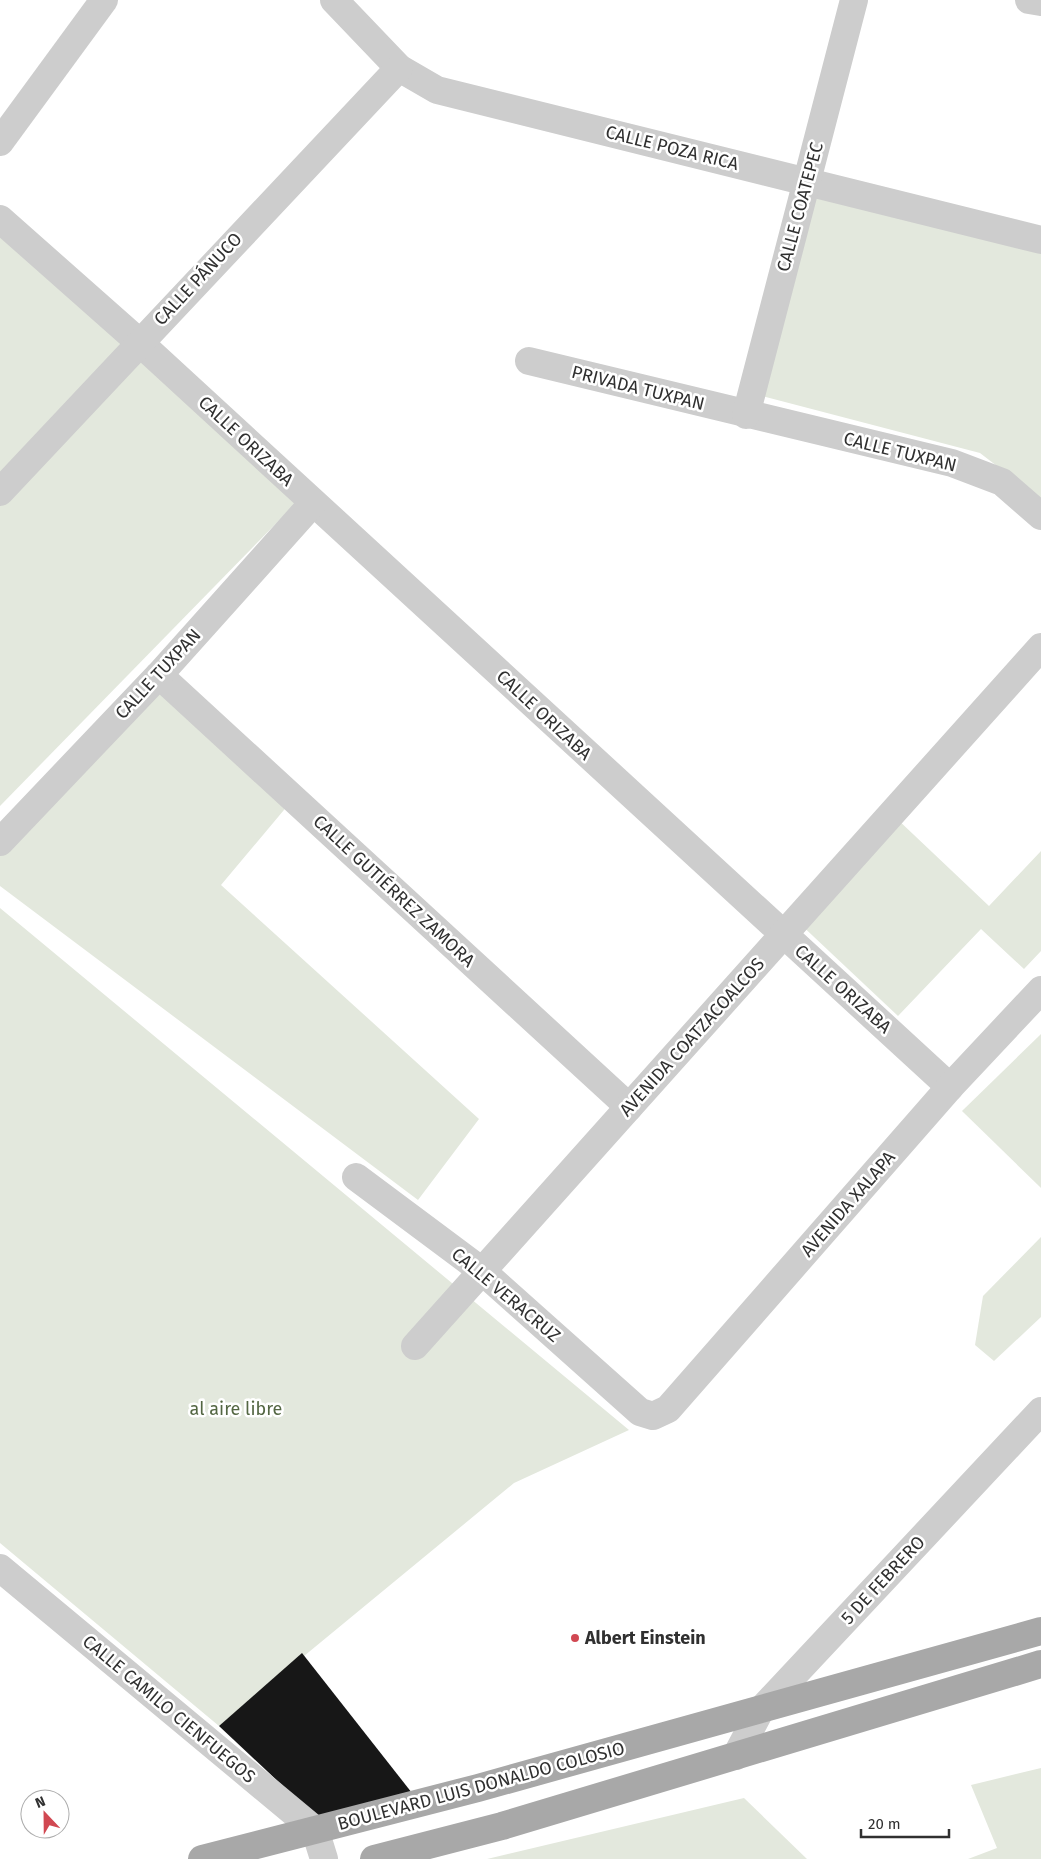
<svg xmlns="http://www.w3.org/2000/svg" width="1041" height="1859" font-family="'Fira Sans',sans-serif">
	<style>
		.green { fill: #e3e8dd }
		.building { fill: #171717 }
		.lines { fill: none; stroke-linecap: round; stroke-linejoin: round }
		.minor { stroke: #cdcdcd; stroke-width: 28 }
		.major { stroke: #a8a8a8; stroke-width: 28 }
		.poi-dot { fill: #d14852; stroke: #fff; stroke-width: 2 }
		.labels { text-anchor: middle; dominant-baseline: central; stroke-width: 5; stroke-linejoin: round; paint-order: stroke }
		.street-label { font-size: 18px; fill: #303030; stroke: #fff }
		.park-label { font-size: 18px; fill: #536642; stroke: #fff }
		.poi-label { font-size: 18px; font-weight: bold; fill: #303030; stroke: #fff; text-anchor: start }
	</style>
	<rect width="100%" height="100%" fill="#fff"/>
	<g class="green">
		<path d="M806 181 1041 231V500L980 453 762 396Z"/>
		<path d="M0 226 297 502 0 806Z"/>
		<path d="M165 677 299 792 221 885 479 1119 418 1200 0 886V851Z"/>
		<path d="M895 817 989 906 1041 851V951L1024 969 981 929 898 1016 796 920Z"/>
		<path d="M0 908 629 1430 514 1483 219 1726 0 1543Z"/>
		<path d="M1041 1034V1188L962 1111Z"/>
		<path d="M1041 1237V1317L994 1361 975 1345 983 1296Z"/>
		<path d="M1041 1768V1859H968L997 1848 971 1785Z"/>
		<path d="M744 1798 807 1859H487Z"/>
	</g>
	<path class="building" d="M302 1653 412 1793 317 1818 219 1726Z"/>
	<g class="lines">
		<g class="minor">
			<path d="M334 0 399 68 437 90 1041 240"/>
			<path d="M1029 0 1041 2"/>
			<path d="M0 142 104 0"/>
			<path d="M0 219 139 342 950 1087"/>
			<path d="M529 361 952 463 1002 482 1041 516"/>
			<path d="M746 415 854 0"/>
			<path d="M0 492 399 68"/>
			<path d="M159 675 629 1107"/>
			<path d="M0 842 159 675 313 503"/>
			<path d="M356 1177 482 1271 640 1412 653 1416 668 1409 950 1087 1041 990"/>
			<path d="M415 1346 1041 647"/>
			<path d="M0 1568 315 1830 324 1859"/>
			<path d="M736 1756 760 1711 1041 1411"/>
		</g>
		<g class="major">
			<path d="M202 1859 478 1788 1041 1631"/>
			<path d="M374 1859 502 1826 1041 1664"/>
		</g>
	</g>
	<circle class="poi-dot" cx="575" cy="1638" r="5"/>
	<g class="labels">
		<g class="street-label">
			<text transform="translate(672 148) rotate(14)">CALLE POZA RICA</text>
			<text transform="translate(800 207) rotate(-75)">CALLE COATEPEC</text>
			<text transform="translate(198 279) rotate(-47)">CALLE PÁNUCO</text>
			<text transform="translate(638 388) rotate(14)">PRIVADA TUXPAN</text>
			<text transform="translate(246 441) rotate(43)">CALLE ORIZABA</text>
			<text transform="translate(900 452) rotate(14)">CALLE TUXPAN</text>
			<text transform="translate(158 674) rotate(-47)">CALLE TUXPAN</text>
			<text transform="translate(544 715) rotate(43)">CALLE ORIZABA</text>
			<text transform="translate(394 891) rotate(43)">CALLE GUTIÉRREZ ZAMORA</text>
			<text transform="translate(843 989) rotate(42)">CALLE ORIZABA</text>
			<text transform="translate(692 1037) rotate(-48)">AVENIDA COATZACOALCOS</text>
			<text transform="translate(848 1204) rotate(-49)">AVENIDA XALAPA</text>
			<text transform="translate(506 1295) rotate(40)">CALLE VERACRUZ</text>
			<text transform="translate(883 1580) rotate(-47)">5 DE FEBRERO</text>
			<text transform="translate(169 1709) rotate(40)">CALLE CAMILO CIENFUEGOS</text>
			<text transform="translate(481 1786) rotate(-15)">BOULEVARD LUIS DONALDO COLOSIO</text>
		</g>
		<g class="park-label">
			<text x="236" y="1409">al aire libre</text>
		</g>
		<g class="poi-label">
			<text x="585" y="1638">Albert Einstein</text>
		</g>
	</g>
	<g transform="translate(45 1814) rotate(338)"><circle r="24" fill="#ffffff" stroke="#acacac"/>
	<path d="M0-4L9 19L0 12L-9 19Z" fill="#d14852"/>
	<text y="-8" font-size="14" font-weight="bold" text-anchor="middle" fill="#303030">N</text>
	</g>
	<path d="M861 1829v8h88v-8" fill="none" stroke="#303030" stroke-width="2.5"/>
	<text x="868" y="1829" font-size="15" fill="#303030" stroke="#ffffff" stroke-width="4" paint-order="stroke">20 m</text>
</svg>
